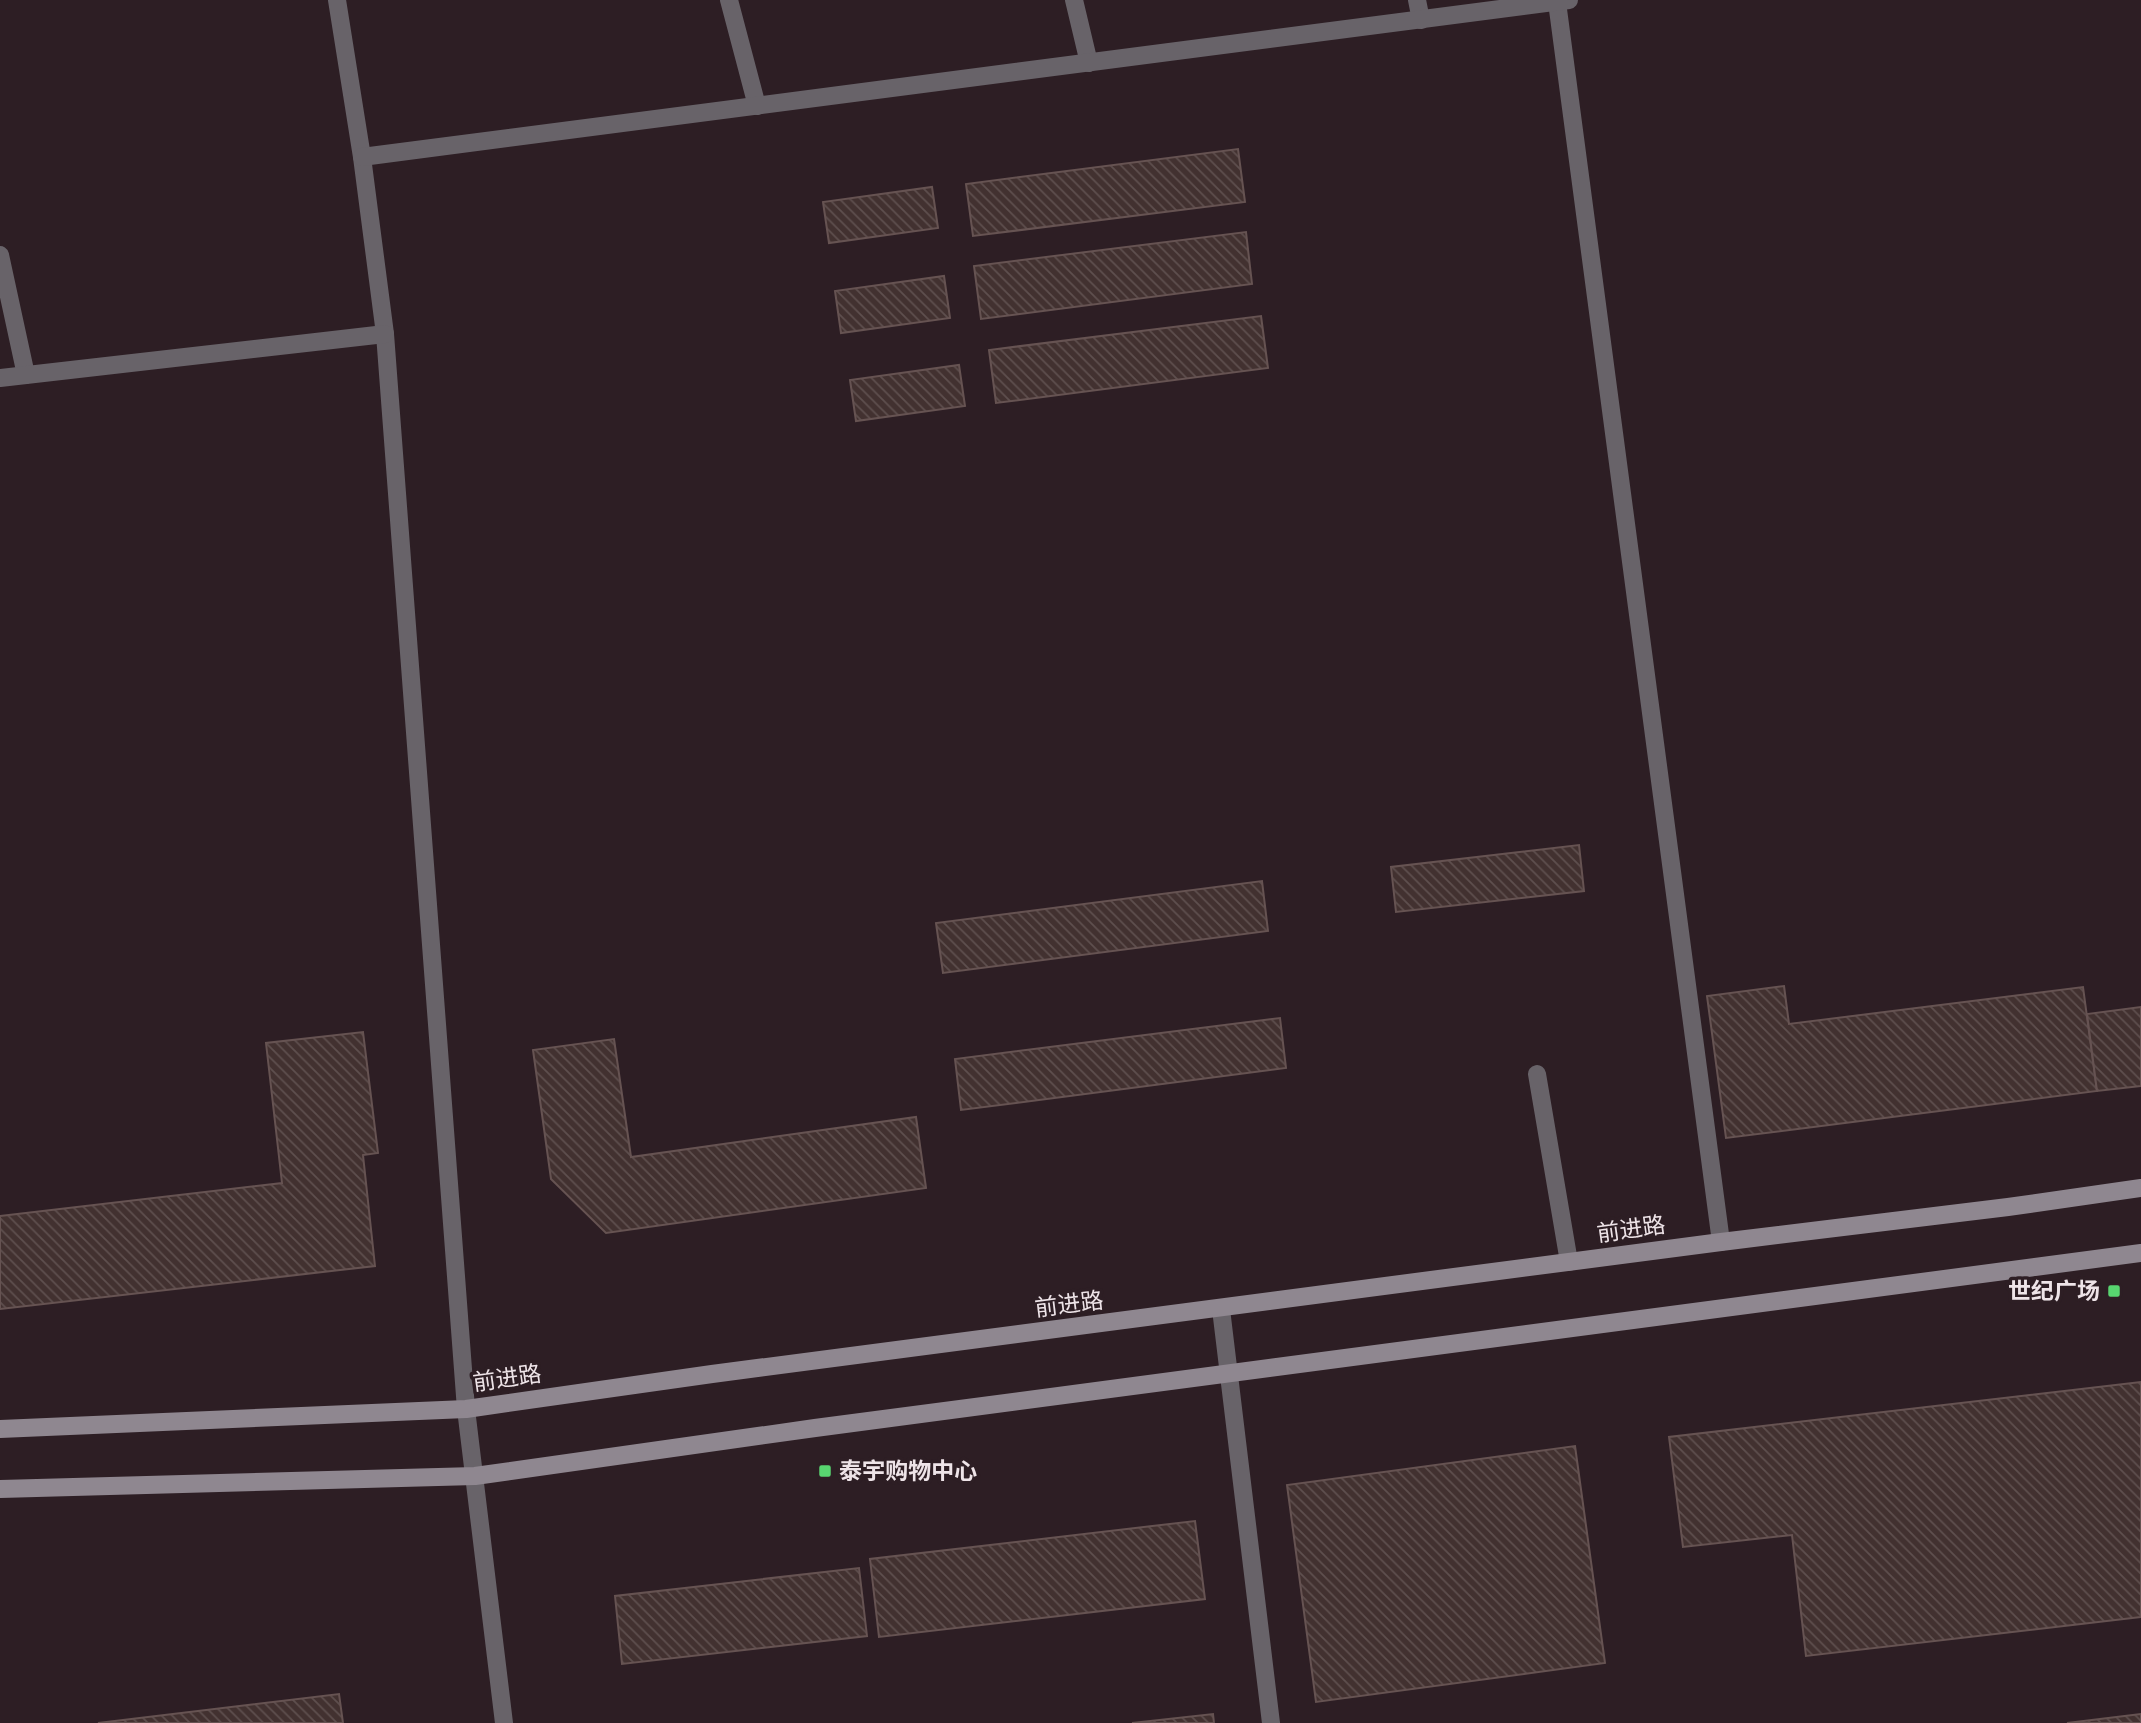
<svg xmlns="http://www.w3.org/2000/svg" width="2141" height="1723" font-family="Poppins,'Noto Sans SC',sans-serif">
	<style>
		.building { fill: url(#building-back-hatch); stroke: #665352; stroke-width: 2 }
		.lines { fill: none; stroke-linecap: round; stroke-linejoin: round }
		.service { stroke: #686369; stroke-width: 18 }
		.minor { stroke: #686369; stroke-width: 18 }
		.tertiary { stroke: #686369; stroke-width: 18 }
		.secondary { stroke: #8f8790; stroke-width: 18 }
		.poi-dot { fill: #58d570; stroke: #2d1e24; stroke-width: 2.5 }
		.labels { text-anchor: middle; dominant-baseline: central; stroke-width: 7; stroke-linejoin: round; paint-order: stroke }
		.street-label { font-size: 23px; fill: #eee4e8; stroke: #2d1e24 }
		.poi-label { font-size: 23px; font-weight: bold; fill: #eee4e8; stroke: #2d1e24; text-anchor: end }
	</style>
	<defs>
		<pattern id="building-back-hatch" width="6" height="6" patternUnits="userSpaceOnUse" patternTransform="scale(1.75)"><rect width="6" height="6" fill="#423130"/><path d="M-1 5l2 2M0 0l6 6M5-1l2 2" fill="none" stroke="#5e4f4e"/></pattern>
	</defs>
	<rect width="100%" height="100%" fill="#2d1e24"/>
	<g class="building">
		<path d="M1238 149 1245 202 973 236 966 184Z"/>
		<path d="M932 187 938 228 829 243 823 202Z"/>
		<path d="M1246 232 1252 284 981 319 974 266Z"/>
		<path d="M944 276 950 318 841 333 835 291Z"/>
		<path d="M1261 316 1268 368 996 403 989 350Z"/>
		<path d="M959 365 965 406 856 421 850 380Z"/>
		<path d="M1579 845 1584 891 1396 912 1391 867Z"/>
		<path d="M1262 881 1268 931 943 973 936 923Z"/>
		<path d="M1784 986 1789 1024 2083 987 2097 1091 1726 1138 1707 996Z"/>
		<path d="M2141 1007V1086L2097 1091 2087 1014Z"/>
		<path d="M1280 1018 1286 1068 961 1110 955 1059Z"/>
		<path d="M363 1032 378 1153 363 1155 375 1266 0 1309V1216L282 1183 266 1043Z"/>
		<path d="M614 1039 631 1157 916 1117 926 1188 606 1233 551 1179 533 1050Z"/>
		<path d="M2141 1382V1617L1806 1656 1792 1535 1683 1547 1669 1437Z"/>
		<path d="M1575 1446 1605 1663 1316 1702 1287 1485Z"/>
		<path d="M1195 1521 1205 1599 879 1637 870 1559Z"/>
		<path d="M859 1568 867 1636 622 1664 615 1596Z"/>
		<path d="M339 1694 343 1723H98Z"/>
		<path d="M1213 1714 1214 1723H1132Z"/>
		<path d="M2141 1714V1723H2067Z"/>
	</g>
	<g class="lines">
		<path class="service" d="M1537 1074 1569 1262"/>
		<g class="minor">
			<path d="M337 0 362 157 385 334 466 1409 504 1723"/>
			<path d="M729 0 757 106"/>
			<path d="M1074 0 1089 63"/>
			<path d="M1417 0 1421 20"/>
			<path d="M1557 2 1721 1242"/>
			<path d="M362 157 1569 0"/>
			<path d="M0 255 26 375"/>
			<path d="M1221 1309 1271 1723"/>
		</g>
		<path class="tertiary" d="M0 378 385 334"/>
		<g class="secondary">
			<path d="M0 1429 466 1409 712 1374 1721 1242 2008 1207 2141 1188"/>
			<path d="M0 1489 475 1476 815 1428 2141 1253"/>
		</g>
	</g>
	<g class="poi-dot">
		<rect x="2107" y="1284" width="14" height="14" rx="3.5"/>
		<rect x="818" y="1464" width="14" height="14" rx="3.5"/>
	</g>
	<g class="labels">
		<g class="street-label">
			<text transform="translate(1631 1229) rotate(-8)">前进路</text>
			<text transform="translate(1069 1304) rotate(-7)">前进路</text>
			<text transform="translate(507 1378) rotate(-8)">前进路</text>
		</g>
		<g class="poi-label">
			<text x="2100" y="1291">世纪广场</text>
			<text x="839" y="1471" text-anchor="start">泰宇购物中心</text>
		</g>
	</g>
</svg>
